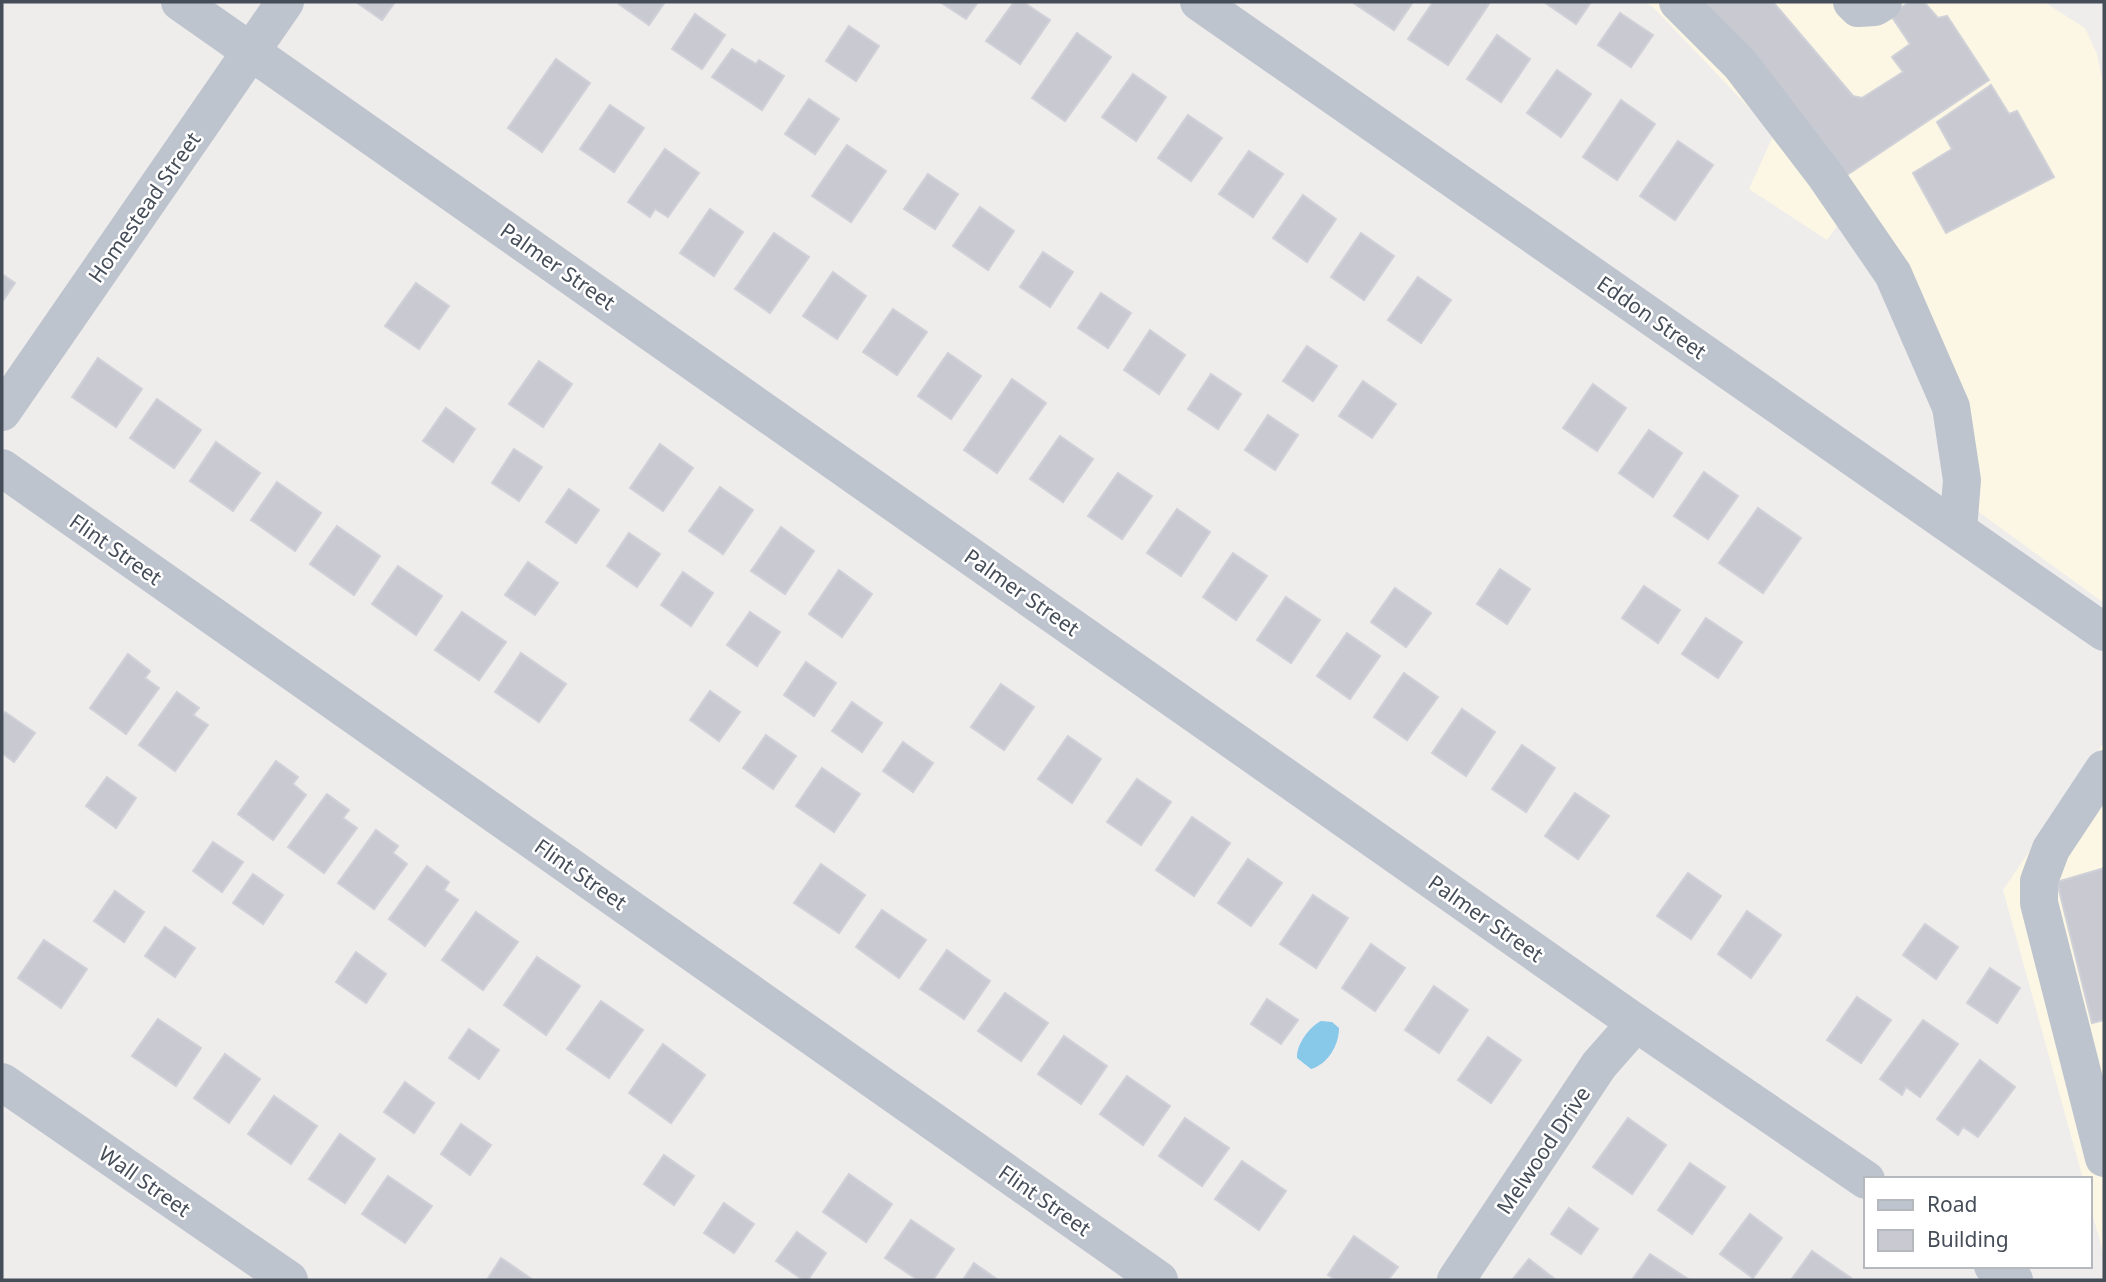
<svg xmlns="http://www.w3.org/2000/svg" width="2106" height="1282" font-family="'Noto Sans',sans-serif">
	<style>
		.commercial { fill: #fbf7e4 }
		.water { fill: #88c8e8 }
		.building { fill: #c9cad1; stroke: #d0d1d8; stroke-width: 2 }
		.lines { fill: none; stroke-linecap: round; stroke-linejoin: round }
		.minor { stroke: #bdc4ce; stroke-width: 38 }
		.labels { text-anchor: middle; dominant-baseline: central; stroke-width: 5; stroke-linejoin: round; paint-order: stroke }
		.street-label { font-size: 21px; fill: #454d58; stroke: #fff }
	</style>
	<rect width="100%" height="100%" fill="#efecec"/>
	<g class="commercial">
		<path d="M1645 2H2044L2085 28 2097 54 2104 89V603L1947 489 1944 443 1894 303 1841 221 1827 240 1749 189 1774 134 1654 8Z"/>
		<path d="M2104 742V1256L2090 1205V1179H2083L2003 890Z"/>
	</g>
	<path class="water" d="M1321 1021 1332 1022 1339 1028C1339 1045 1328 1064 1311 1069L1297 1058C1296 1045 1309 1027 1321 1021Z"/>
	<g class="building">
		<path d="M356 2H395L382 20Z"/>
		<path d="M621 2H665L649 25 619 4Z"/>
		<path d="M940 2H978L966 19Z"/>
		<path d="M1014 2H1023L1050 20 1020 64 986 41Z"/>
		<path d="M1352 2H1413L1394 30Z"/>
		<path d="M1433 2H1485L1489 4 1448 65 1408 39Z"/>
		<path d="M1544 2H1591L1576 24Z"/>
		<path d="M1694 2H1773L1853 96 1862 98 1903 72 1892 57 1910 44 1890 14 1910 2H1924L1938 18 1947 16 1989 80 1844 177Z"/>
		<path d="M1620 13 1653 35 1631 67 1598 45Z"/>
		<path d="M695 14 725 35 702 69 672 49Z"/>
		<path d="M849 26 879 46 856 81 826 61Z"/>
		<path d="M1077 33 1111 57 1065 121 1032 98Z"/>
		<path d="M1497 35 1530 59 1501 102 1467 79Z"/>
		<path d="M732 49 756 64 759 60 784 76 762 110 712 77Z"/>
		<path d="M556 59 590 83 542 152 508 128Z"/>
		<path d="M1557 70 1591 94 1561 137 1527 113Z"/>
		<path d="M1133 74 1166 97 1136 141 1102 117Z"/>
		<path d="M1991 85 2009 114 2017 111 2054 177 1946 233 1913 173 1952 149 1937 122Z"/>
		<path d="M809 99 839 119 815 154 785 134Z"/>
		<path d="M1621 100 1655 124 1617 180 1583 157Z"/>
		<path d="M610 105 644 128 614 172 580 149Z"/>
		<path d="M1188 115 1222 138 1191 181 1158 158Z"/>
		<path d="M1678 141 1713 165 1675 220 1640 196Z"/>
		<path d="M847 145 886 171 851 222 812 196Z"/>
		<path d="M665 149 699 173 668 217 655 209 650 217 628 202Z"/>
		<path d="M1249 151 1283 174 1253 217 1219 194Z"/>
		<path d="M928 174 958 194 935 229 904 209Z"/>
		<path d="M1303 195 1336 219 1307 262 1273 238Z"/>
		<path d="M980 207 1014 231 988 270 953 246Z"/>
		<path d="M710 209 743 232 714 276 680 253Z"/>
		<path d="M774 233 809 257 770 313 735 289Z"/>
		<path d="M1361 233 1394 256 1364 300 1331 277Z"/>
		<path d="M1043 252 1073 272 1050 307 1020 287Z"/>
		<path d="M833 272 866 296 837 339 803 316Z"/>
		<path d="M2 274 15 283 2 302Z"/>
		<path d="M1418 277 1451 300 1421 343 1388 320Z"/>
		<path d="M416 283 449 306 419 349 385 326Z"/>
		<path d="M1101 293 1131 313 1108 348 1078 328Z"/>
		<path d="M893 309 927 332 897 375 863 352Z"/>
		<path d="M1150 330 1185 355 1159 394 1124 370Z"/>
		<path d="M1307 346 1337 366 1313 401 1283 381Z"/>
		<path d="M948 353 981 376 951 419 918 396Z"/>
		<path d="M98 358 142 389 116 427 72 397Z"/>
		<path d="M539 361 572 384 543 427 509 404Z"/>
		<path d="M1211 374 1241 394 1218 429 1188 409Z"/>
		<path d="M1012 379 1046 403 997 473 964 450Z"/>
		<path d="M1363 381 1396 404 1372 438 1339 416Z"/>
		<path d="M1593 384 1626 408 1597 451 1563 428Z"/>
		<path d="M157 399 201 430 174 468 130 438Z"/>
		<path d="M446 408 475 429 453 462 423 441Z"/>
		<path d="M1268 415 1298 435 1275 470 1245 450Z"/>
		<path d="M1649 430 1682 453 1653 497 1619 473Z"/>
		<path d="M1060 436 1093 459 1063 502 1030 479Z"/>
		<path d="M216 442 260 473 233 511 190 481Z"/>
		<path d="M660 444 693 468 663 511 630 488Z"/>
		<path d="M514 449 542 467 519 501 492 483Z"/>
		<path d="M1704 472 1738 496 1708 539 1674 516Z"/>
		<path d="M1118 473 1152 496 1122 539 1088 516Z"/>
		<path d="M277 482 321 513 295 551 251 520Z"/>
		<path d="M720 487 753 510 723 554 689 531Z"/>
		<path d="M569 489 599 510 576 543 546 522Z"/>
		<path d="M1758 508 1801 538 1763 593 1719 563Z"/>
		<path d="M1177 509 1210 532 1181 576 1147 553Z"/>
		<path d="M337 526 380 556 354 595 310 564Z"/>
		<path d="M781 527 814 551 785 594 751 571Z"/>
		<path d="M629 533 660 554 637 587 607 566Z"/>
		<path d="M1233 553 1267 576 1236 620 1203 597Z"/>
		<path d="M528 562 558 583 535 615 505 595Z"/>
		<path d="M398 566 442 596 416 635 372 604Z"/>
		<path d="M1500 569 1530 589 1507 624 1477 604Z"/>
		<path d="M839 570 872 594 842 637 809 614Z"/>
		<path d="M683 572 713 593 691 626 661 605Z"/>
		<path d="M1644 586 1680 610 1658 643 1622 618Z"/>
		<path d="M1395 588 1431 613 1406 647 1371 622Z"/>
		<path d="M1286 597 1320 620 1291 663 1257 640Z"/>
		<path d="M462 612 506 642 479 680 435 650Z"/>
		<path d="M750 612 780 632 757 666 727 645Z"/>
		<path d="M1706 618 1742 642 1718 678 1682 654Z"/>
		<path d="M1347 633 1380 656 1350 699 1317 676Z"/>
		<path d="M521 653 566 684 539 722 495 692Z"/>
		<path d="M128 654 150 671 145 678 159 688 126 734 90 708Z"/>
		<path d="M806 662 836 683 814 716 784 695Z"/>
		<path d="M1404 673 1438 697 1407 740 1374 717Z"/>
		<path d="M1001 684 1034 707 1004 750 971 727Z"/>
		<path d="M710 691 740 712 719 741 690 720Z"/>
		<path d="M177 692 199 708 193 715 208 725 175 771 139 745Z"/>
		<path d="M852 702 882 723 862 752 832 731Z"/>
		<path d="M1462 709 1495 732 1466 776 1432 753Z"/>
		<path d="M5 712 35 733 14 762 2 753V716Z"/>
		<path d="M766 735 796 756 773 789 743 768Z"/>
		<path d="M1068 736 1101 759 1072 803 1038 779Z"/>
		<path d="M903 742 933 763 913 792 883 771Z"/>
		<path d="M1522 745 1555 768 1526 812 1492 789Z"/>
		<path d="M276 761 298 777 293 784 306 795 273 840 238 814Z"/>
		<path d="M822 768 860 794 834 832 796 806Z"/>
		<path d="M107 777 136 798 116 828 86 806Z"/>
		<path d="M1137 779 1171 802 1141 845 1107 822Z"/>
		<path d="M1575 793 1609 816 1578 859 1545 836Z"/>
		<path d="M327 794 349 810 343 818 357 828 324 873 288 847Z"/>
		<path d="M1192 817 1230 843 1194 896 1156 870Z"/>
		<path d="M376 830 398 846 393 853 407 864 374 909 338 883Z"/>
		<path d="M213 842 243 862 222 892 193 871Z"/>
		<path d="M1248 859 1282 883 1251 926 1218 903Z"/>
		<path d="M821 864 865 895 839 933 794 903Z"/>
		<path d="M427 866 449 882 444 890 458 900 425 946 389 919Z"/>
		<path d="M2104 868V1020L2092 1023 2057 882Z"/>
		<path d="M1688 873 1721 896 1691 939 1657 916Z"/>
		<path d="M253 874 283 895 263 924 233 903Z"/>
		<path d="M115 891 144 912 124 942 94 921Z"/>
		<path d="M1313 895 1348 918 1316 968 1280 944Z"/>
		<path d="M882 910 926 940 899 978 856 947Z"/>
		<path d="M1747 911 1781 935 1751 978 1718 954Z"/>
		<path d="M476 912 518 942 483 990 442 960Z"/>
		<path d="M1925 924 1958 947 1936 979 1903 955Z"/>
		<path d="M165 927 195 948 175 977 145 956Z"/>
		<path d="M44 940 87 969 61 1008 18 978Z"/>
		<path d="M1371 944 1405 968 1375 1011 1342 988Z"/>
		<path d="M947 950 990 981 964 1019 920 989Z"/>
		<path d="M356 952 386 974 366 1003 336 982Z"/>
		<path d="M537 957 580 986 546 1035 504 1005Z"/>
		<path d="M1990 968 2020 988 1997 1023 1967 1003Z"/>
		<path d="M1434 986 1468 1010 1439 1053 1405 1030Z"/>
		<path d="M1005 993 1048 1023 1021 1061 978 1031Z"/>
		<path d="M1857 997 1891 1020 1861 1063 1827 1040Z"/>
		<path d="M1267 999 1298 1020 1281 1044 1251 1024Z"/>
		<path d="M601 1001 643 1030 609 1078 567 1049Z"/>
		<path d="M158 1019 201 1048 176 1086 132 1056Z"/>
		<path d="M1923 1020 1958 1044 1920 1097 1906 1087 1902 1095 1880 1079Z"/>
		<path d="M469 1029 499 1050 479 1079 449 1058Z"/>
		<path d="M1064 1036 1107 1066 1081 1104 1038 1074Z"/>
		<path d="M1488 1037 1521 1060 1491 1103 1458 1080Z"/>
		<path d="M663 1044 705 1075 671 1123 629 1093Z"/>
		<path d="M225 1054 260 1079 229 1123 194 1098Z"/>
		<path d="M1980 1060 2015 1087 1978 1137 1963 1127 1958 1135 1937 1119Z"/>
		<path d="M1127 1076 1170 1106 1143 1145 1100 1114Z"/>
		<path d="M405 1082 434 1103 414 1133 384 1112Z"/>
		<path d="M274 1096 317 1126 291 1164 248 1134Z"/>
		<path d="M1185 1118 1229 1148 1202 1186 1159 1156Z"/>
		<path d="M1628 1118 1666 1145 1632 1194 1593 1167Z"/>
		<path d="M461 1124 491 1145 470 1175 441 1154Z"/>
		<path d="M340 1134 375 1159 345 1203 309 1179Z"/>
		<path d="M664 1155 694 1176 674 1205 644 1184Z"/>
		<path d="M1242 1161 1286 1191 1259 1230 1215 1199Z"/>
		<path d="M1690 1163 1725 1187 1692 1234 1658 1210Z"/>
		<path d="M849 1174 892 1204 866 1242 823 1212Z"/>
		<path d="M388 1176 432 1206 405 1243 362 1214Z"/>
		<path d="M724 1203 754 1224 734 1253 704 1233Z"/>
		<path d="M1569 1208 1598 1229 1581 1254 1551 1234Z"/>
		<path d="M1750 1214 1782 1238 1753 1278 1720 1254Z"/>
		<path d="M911 1220 954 1249 933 1280H918L885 1258Z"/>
		<path d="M797 1232 826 1253 808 1280H803L776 1261Z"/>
		<path d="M1354 1236 1398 1267 1388 1280H1336L1328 1275Z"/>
		<path d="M1812 1251 1851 1278 1849 1280H1791Z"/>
		<path d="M1650 1254 1688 1279 1632 1280Z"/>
		<path d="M501 1258 533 1280H487Z"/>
		<path d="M1529 1259 1556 1280H1512Z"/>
		<path d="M974 1263 998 1280H963Z"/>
	</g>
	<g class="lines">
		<g class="minor">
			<path d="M180 2 1636 1023 1866 1180"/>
			<path d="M1199 2 2104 632"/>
			<path d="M1678 2 1740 64 1825 175 1893 274 1951 407 1962 480 1958 530"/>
			<path d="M1852 2 1858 8 1875 7 1883 2"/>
			<path d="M2 412 285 2"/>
			<path d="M2 468 1159 1280"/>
			<path d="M2104 769 2051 849 2039 881V903L2104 1158"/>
			<path d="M2 1082 289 1280"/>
			<path d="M1993 1266 2014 1280"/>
			<path d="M1456 1280 1599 1065 1636 1023"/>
		</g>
	</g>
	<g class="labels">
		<g class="street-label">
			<text transform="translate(144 207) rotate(-55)">Homestead Street</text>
			<text transform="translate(558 266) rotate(35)">Palmer Street</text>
			<text transform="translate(1652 317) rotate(35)">Eddon Street</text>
			<text transform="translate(116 549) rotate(35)">Flint Street</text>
			<text transform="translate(1022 592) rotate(35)">Palmer Street</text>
			<text transform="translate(581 874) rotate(35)">Flint Street</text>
			<text transform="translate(1486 918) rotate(35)">Palmer Street</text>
			<text transform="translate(1543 1150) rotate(-56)">Melwood Drive</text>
			<text transform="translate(145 1181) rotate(35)">Wall Street</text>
			<text transform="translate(1045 1200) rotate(35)">Flint Street</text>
		</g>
	</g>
	<rect width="2106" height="1282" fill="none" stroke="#454d58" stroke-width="7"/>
	<rect x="1864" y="1177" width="228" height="91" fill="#ffffff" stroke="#b5b8bc" stroke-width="2"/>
	<rect x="1878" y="1200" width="35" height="10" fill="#bdc4ce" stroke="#b5b8bc" stroke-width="2"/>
	<text x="1927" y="1212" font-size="21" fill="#454d58">Road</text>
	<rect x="1878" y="1230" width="35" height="21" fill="#c9cad1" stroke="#b5b8bc" stroke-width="2"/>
	<text x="1927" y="1247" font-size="21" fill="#454d58">Building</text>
</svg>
